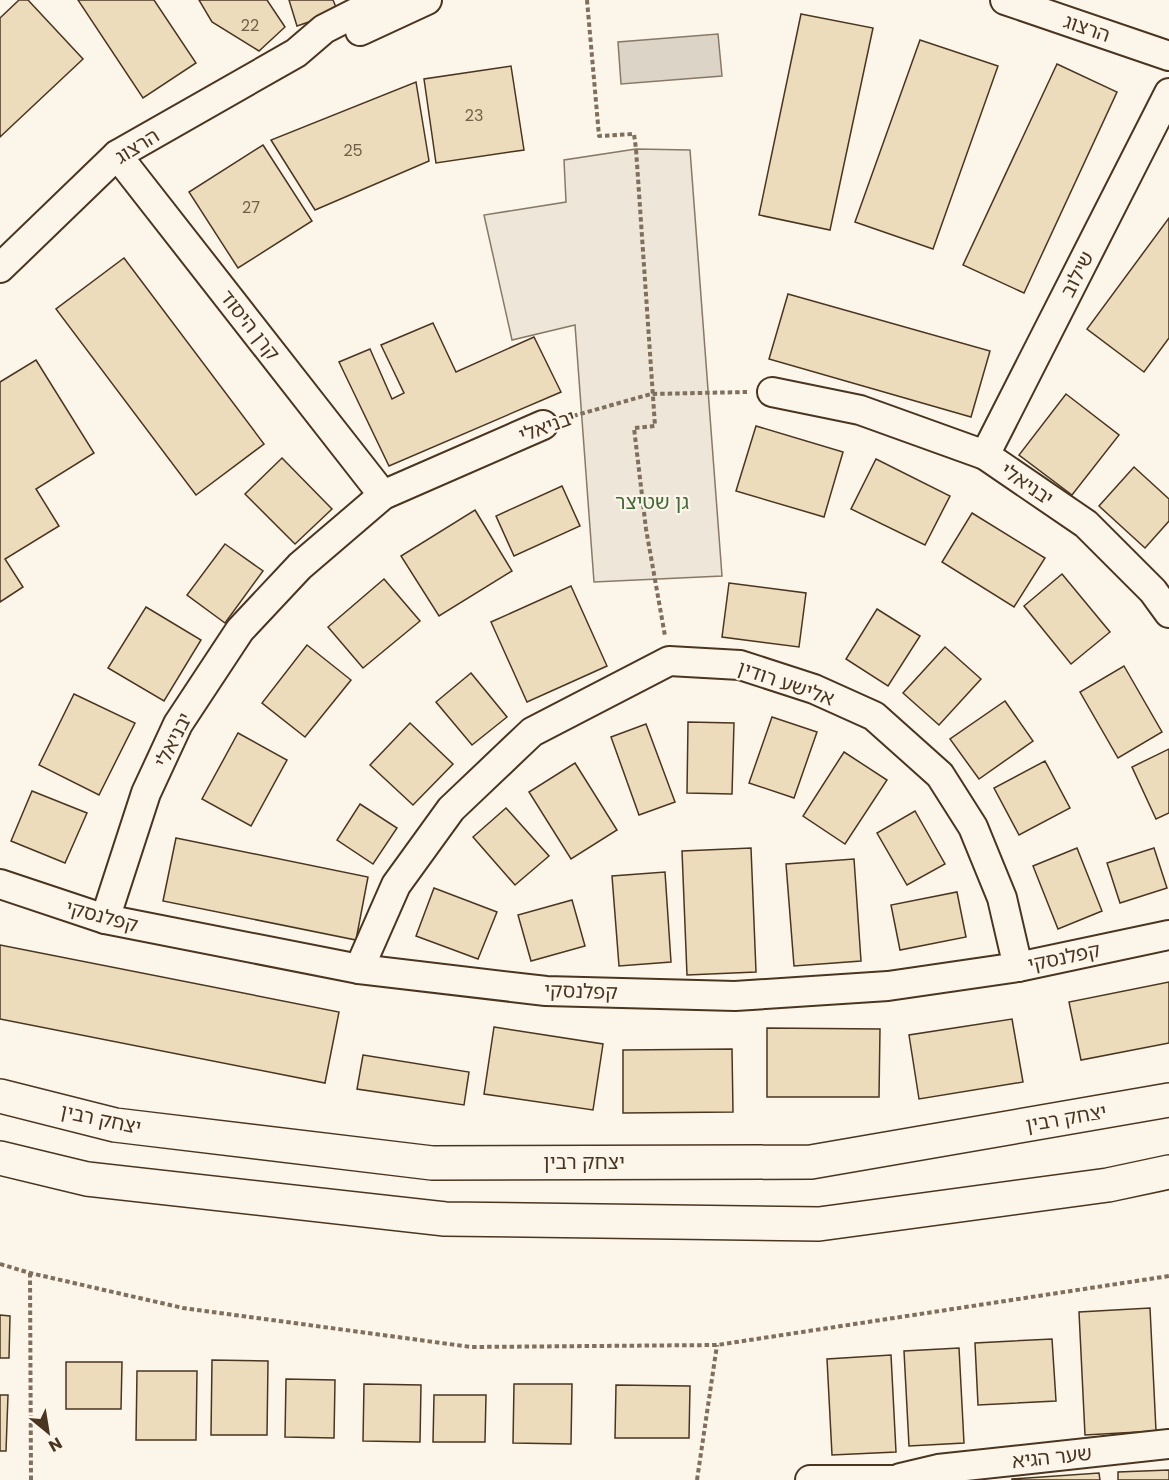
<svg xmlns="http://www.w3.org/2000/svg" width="1169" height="1480" font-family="Poppins,'Noto Sans Hebrew',sans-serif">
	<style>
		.green { fill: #ede6d9; stroke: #887966; stroke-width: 1.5 }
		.water { fill: #dcd4c6; stroke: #887966; stroke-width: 1.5 }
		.building { fill: #ecdcbc; stroke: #4a3520; stroke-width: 1.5 }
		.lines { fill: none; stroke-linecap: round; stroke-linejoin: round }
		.minor-casing { stroke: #4a3520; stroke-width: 32 }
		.major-casing { stroke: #4a3520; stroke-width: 36 }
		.path { stroke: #7f6f5c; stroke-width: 4; stroke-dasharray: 4.5 3; stroke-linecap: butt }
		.minor { stroke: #fbf6e9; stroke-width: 28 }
		.major { stroke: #fbf6e9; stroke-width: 33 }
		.labels { text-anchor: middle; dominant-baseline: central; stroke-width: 4.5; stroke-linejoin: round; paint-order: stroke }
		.number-label { font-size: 16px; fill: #725f47 }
		.street-label { font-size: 20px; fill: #4a3520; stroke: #fbf6e9 }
		.park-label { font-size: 20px; fill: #436837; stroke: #fbf6e9 }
	</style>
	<rect width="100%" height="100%" fill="#fbf6e9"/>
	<path class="green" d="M636 149 690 150 722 576 594 582 575 325 512 340 484 215 566 202 564 160Z"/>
	<path class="water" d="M718 34 722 76 621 84 618 42Z"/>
	<g class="building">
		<path d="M19 0H28L83 59 0 137V18Z"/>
		<path d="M78 0H154L196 63 143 98Z"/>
		<path d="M199 0H267L285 27 259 51 212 22Z"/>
		<path d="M289 0H333L338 12 297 26Z"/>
		<path d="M801 14 873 28 830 230 759 215Z"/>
		<path d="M920 40 998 66 933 249 855 222Z"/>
		<path d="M1057 64 1117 92 1024 293 963 265Z"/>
		<path d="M511 66 524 150 436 163 424 79Z"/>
		<path d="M416 82 429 161 315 210 271 140Z"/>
		<path d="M263 145 312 221 238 268 189 192Z"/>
		<path d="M1169 218V338L1144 372 1087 329Z"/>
		<path d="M124 258 264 444 196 495 56 309Z"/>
		<path d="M788 294 990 351 971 417 769 359Z"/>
		<path d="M433 323 456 372 534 337 561 392 389 466 339 362 370 349 392 399 404 393 381 345Z"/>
		<path d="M36 360 94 453 36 489 59 526 5 559 23 587 0 602V382Z"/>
		<path d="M1066 394 1119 435 1072 495 1019 455Z"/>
		<path d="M756 426 843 452 824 517 736 491Z"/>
		<path d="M282 458 332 509 295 544 245 494Z"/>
		<path d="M876 459 950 496 925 545 851 509Z"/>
		<path d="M1134 467 1169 499V521L1145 548 1099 506Z"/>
		<path d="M562 486 580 526 514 556 496 516Z"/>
		<path d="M475 510 512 571 439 616 401 556Z"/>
		<path d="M972 513 1045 558 1014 607 942 562Z"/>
		<path d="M225 544 263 571 225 623 187 595Z"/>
		<path d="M1062 574 1110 632 1071 664 1024 606Z"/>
		<path d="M384 579 420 621 363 668 328 627Z"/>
		<path d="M729 583 806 593 799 647 722 637Z"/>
		<path d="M571 586 607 666 527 702 491 622Z"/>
		<path d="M146 607 201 640 164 701 108 668Z"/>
		<path d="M877 609 920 636 888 686 846 659Z"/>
		<path d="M307 645 351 680 305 737 262 703Z"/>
		<path d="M945 647 981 679 939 725 903 693Z"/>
		<path d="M1124 666 1162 732 1118 758 1080 692Z"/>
		<path d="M471 673 507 717 472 745 436 702Z"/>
		<path d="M74 694 135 723 99 795 39 765Z"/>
		<path d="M1005 701 1033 741 979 779 950 739Z"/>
		<path d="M772 717 817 732 794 798 749 783Z"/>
		<path d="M688 722 734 723 732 794 687 793Z"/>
		<path d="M410 723 453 764 413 805 370 765Z"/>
		<path d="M646 724 675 802 639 815 611 737Z"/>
		<path d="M238 733 287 760 251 826 202 799Z"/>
		<path d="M1169 749V813L1156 819 1132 767Z"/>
		<path d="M844 752 887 780 845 844 803 816Z"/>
		<path d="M1045 761 1070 808 1019 835 994 788Z"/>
		<path d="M575 763 617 830 571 859 529 792Z"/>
		<path d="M32 791 87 813 65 863 11 841Z"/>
		<path d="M360 804 397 828 373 864 337 840Z"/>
		<path d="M506 808 549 856 515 885 473 837Z"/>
		<path d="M915 811 945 864 907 885 877 833Z"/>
		<path d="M176 838 368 877 356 940 163 901Z"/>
		<path d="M751 848 756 972 687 975 682 851Z"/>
		<path d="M1077 848 1102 911 1058 929 1033 866Z"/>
		<path d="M1154 848 1167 888 1120 903 1107 863Z"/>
		<path d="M854 859 861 961 794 966 786 864Z"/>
		<path d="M665 872 671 962 619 966 612 876Z"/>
		<path d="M434 888 497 912 478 959 416 936Z"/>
		<path d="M957 892 966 937 900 950 891 905Z"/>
		<path d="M572 900 585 946 531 961 518 915Z"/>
		<path d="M0 945 339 1012 325 1083 0 1019Z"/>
		<path d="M1169 982V1043L1081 1060 1069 1002Z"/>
		<path d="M1012 1019 1023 1082 919 1099 909 1035Z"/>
		<path d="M494 1027 603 1044 593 1110 484 1094Z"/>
		<path d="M767 1028 880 1029 879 1097H767Z"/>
		<path d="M732 1049 733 1112 623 1113V1050Z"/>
		<path d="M363 1055 469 1072 464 1105 357 1089Z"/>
		<path d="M1150 1308 1156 1431 1085 1435 1079 1312Z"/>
		<path d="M0 1315 10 1316 9 1358H0Z"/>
		<path d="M1052 1339 1056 1401 978 1405 975 1343Z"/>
		<path d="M959 1348 964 1443 909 1446 904 1351Z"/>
		<path d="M891 1355 896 1452 832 1455 827 1359Z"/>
		<path d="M212 1360 268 1361 267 1435H211Z"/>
		<path d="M66 1362H122L121 1409H66Z"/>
		<path d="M137 1371H197L196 1440H136Z"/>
		<path d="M286 1379 335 1380 334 1438 285 1437Z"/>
		<path d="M364 1384 421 1385 420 1442 363 1441Z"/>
		<path d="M514 1384H572L571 1444 513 1443Z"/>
		<path d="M616 1385 690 1386 689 1438H615Z"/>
		<path d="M0 1395H8L6 1451H0Z"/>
		<path d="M434 1395H486L485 1442H433Z"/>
		<path d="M1169 1470V1480H1118V1472Z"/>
		<path d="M1099 1473 1100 1480H1012V1479Z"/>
	</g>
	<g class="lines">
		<g class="minor-casing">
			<g id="minor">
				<path d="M1005 0 1169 56"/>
				<path d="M360 31 427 0"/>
				<path d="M117 155 383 495"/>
				<path d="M0 268 117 155 296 53 324 29 381 0"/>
				<path d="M772 392 860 410 985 455 1086 524 1153 591 1169 613"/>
				<path d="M985 455 1169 93"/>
				<path d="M0 884 105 919 359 969 546 991 735 996 888 986 1018 967 1169 935"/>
				<path d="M105 919 146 793 178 724 240 630 300 566 383 495 543 425"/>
				<path d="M359 969 396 885 451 809 532 732 669 661 740 665 814 689 874 716 940 775 973 827 1002 898 1018 967"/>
				<path d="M900 1478 938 1469 1169 1444"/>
				<path d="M810 1480H905"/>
			</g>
		</g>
		<g class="major-casing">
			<g id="major">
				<path d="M0 1096 115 1125 432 1163 811 1162 1169 1100"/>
				<path d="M0 1158 87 1179 445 1219 819 1224 1108 1185 1169 1172"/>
			</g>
		</g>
		<g class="path">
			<path d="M587 0 599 136 634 134 636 149 655 426 634 428 646 529 665 636"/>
			<path d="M566 418 651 394 747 392"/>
			<path d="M0 1264 30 1273 183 1308 471 1347 717 1345 1169 1276"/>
			<path d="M30 1273 31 1480"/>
			<path d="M697 1480 717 1345"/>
		</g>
		<use href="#minor" class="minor"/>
		<use href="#major" class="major"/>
	</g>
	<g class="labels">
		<g class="number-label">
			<text x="250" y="25">22</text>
			<text x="474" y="115">23</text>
			<text x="353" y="150">25</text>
			<text x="251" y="207">27</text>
		</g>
		<g class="street-label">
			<text transform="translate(1087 28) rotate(19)">הרצוג</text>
			<text transform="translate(137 146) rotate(-32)">הרצוג</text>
			<text transform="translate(1077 274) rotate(-63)">שילוב</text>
			<text transform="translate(250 325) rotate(52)">קרן היסוד</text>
			<text transform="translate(547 426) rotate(-20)">יבניאלי</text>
			<text transform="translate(1027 484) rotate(34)">יבניאלי</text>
			<text transform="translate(786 683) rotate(19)">אלישע רודין</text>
			<text transform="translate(173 740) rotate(-63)">יבניאלי</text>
			<text transform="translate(102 916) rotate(15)">קפלנסקי</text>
			<text transform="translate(1064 957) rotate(-12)">קפלנסקי</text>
			<text transform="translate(581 991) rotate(2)">קפלנסקי</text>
			<text transform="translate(1066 1118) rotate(-10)">יצחק רבין</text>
			<text transform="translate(101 1119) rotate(12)">יצחק רבין</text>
			<text x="584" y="1162">יצחק רבין</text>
			<text transform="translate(1052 1457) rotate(-6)">שער הגיא</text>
		</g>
		<g class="park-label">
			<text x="652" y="502">גן שטיצר</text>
		</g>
	</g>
	<g transform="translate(48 1432) rotate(150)" stroke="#fbf6e9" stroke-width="4.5" paint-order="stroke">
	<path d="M0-4.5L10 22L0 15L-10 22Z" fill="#4a3520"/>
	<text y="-9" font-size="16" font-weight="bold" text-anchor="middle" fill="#4a3520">N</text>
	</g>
</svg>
